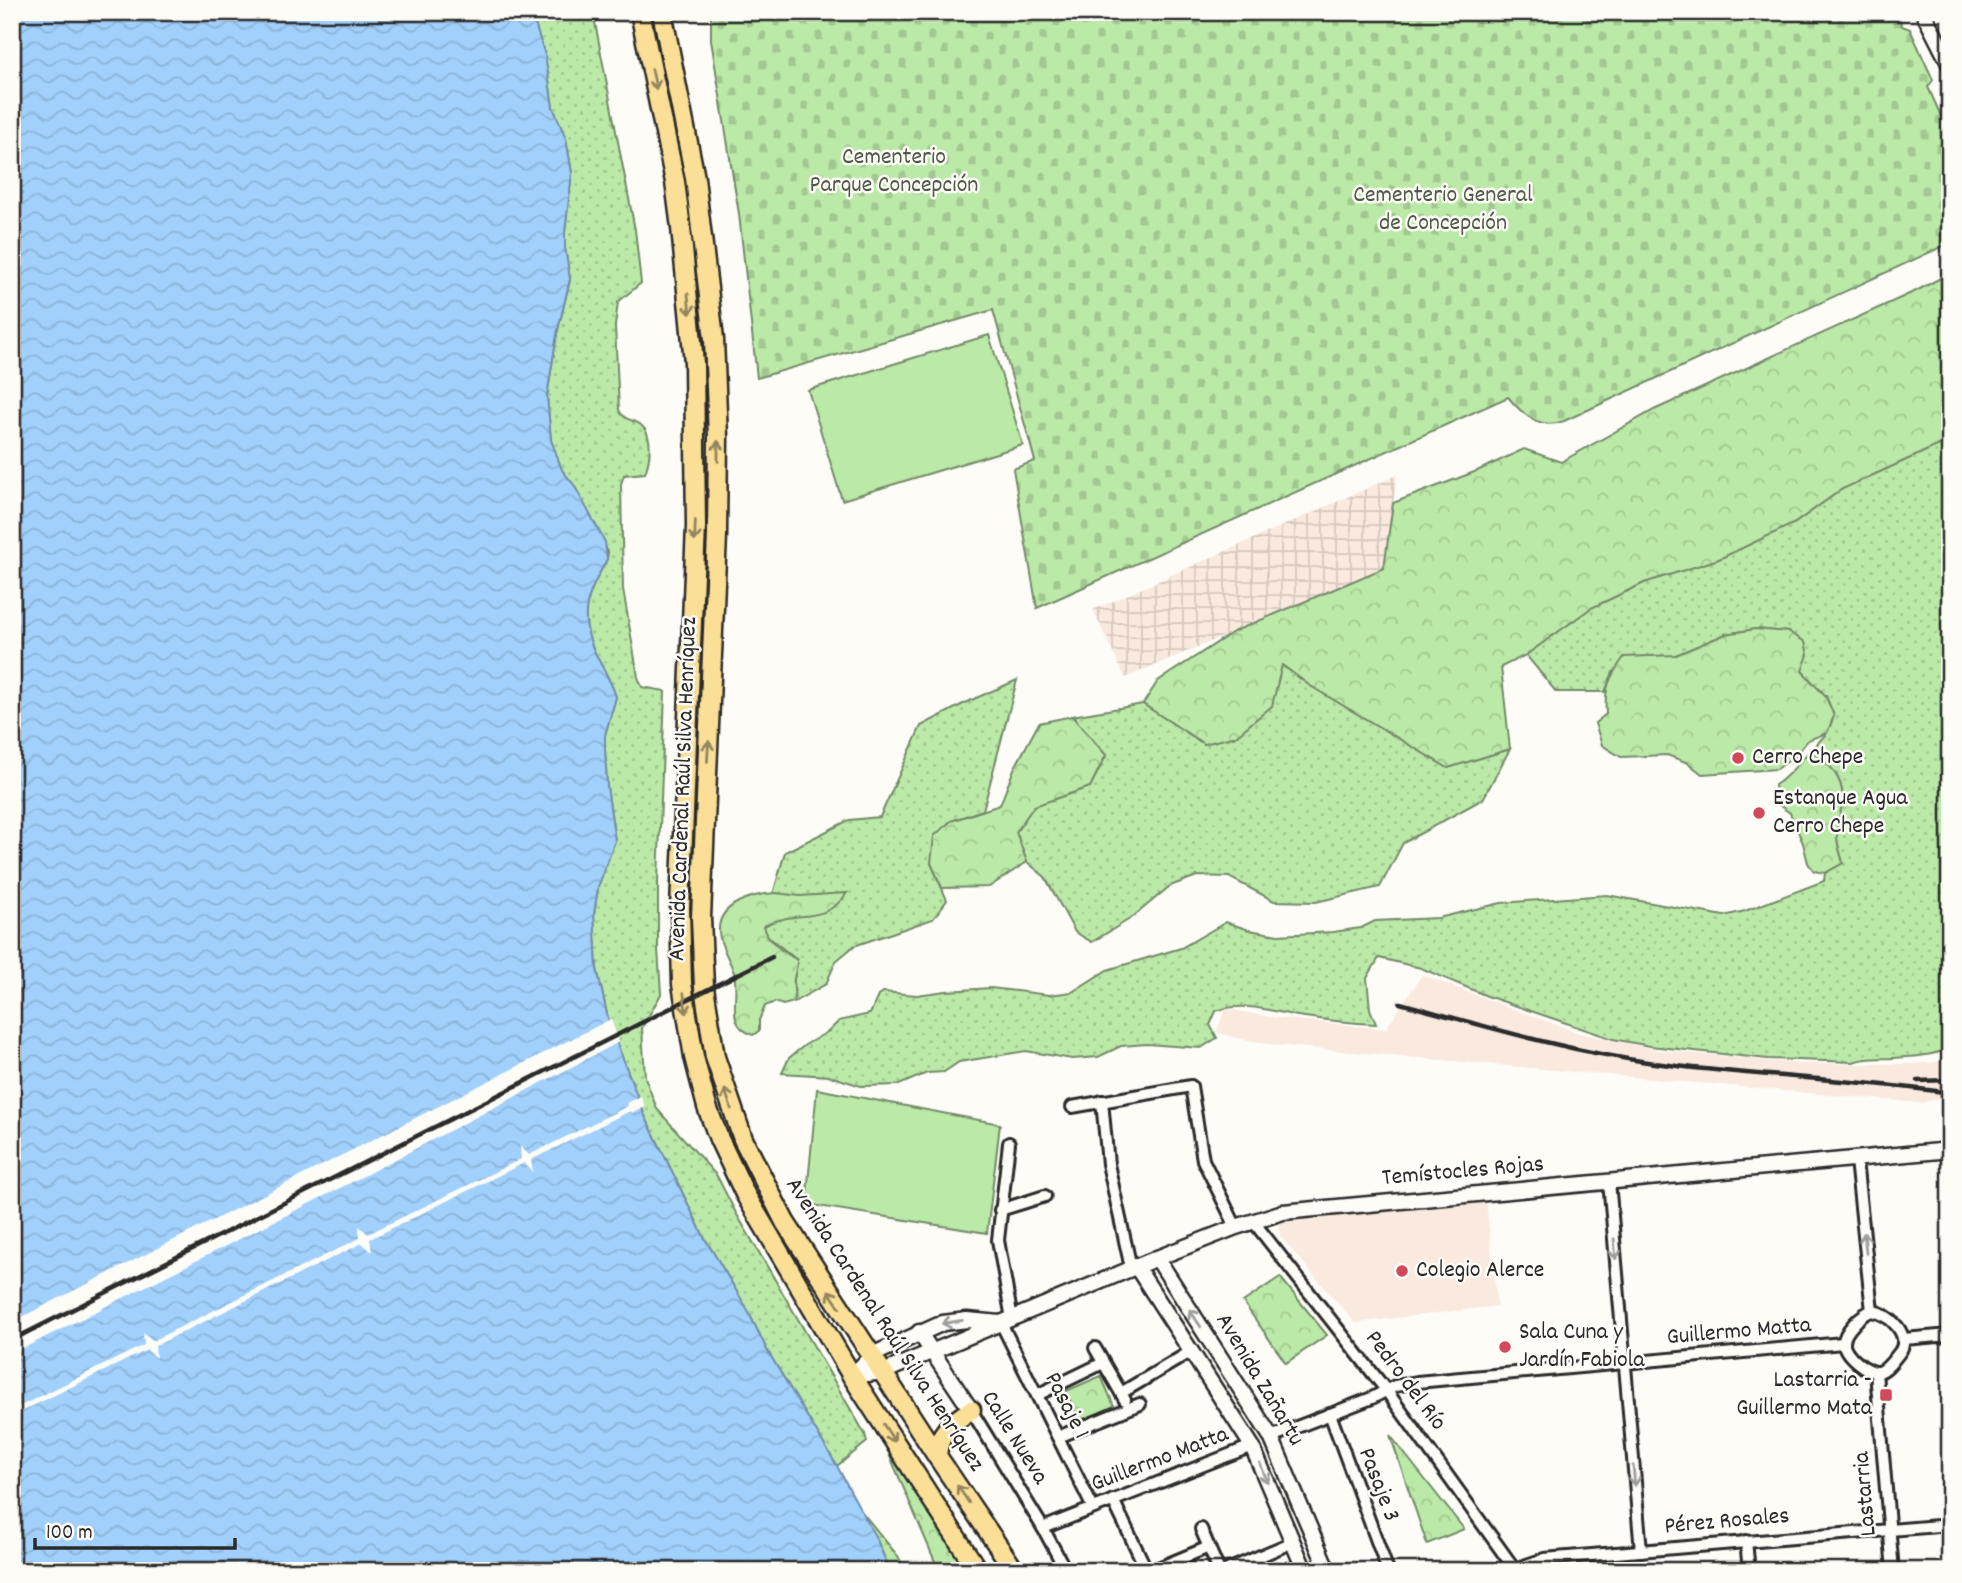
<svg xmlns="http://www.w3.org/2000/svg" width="1962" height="1583" font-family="Dekko,sans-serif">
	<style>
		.built { fill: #f9e9de }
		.industrial { fill: url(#industrial-grid) }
		.grass { fill: url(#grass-dots); stroke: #738a69; stroke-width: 2 }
		.forest { fill: url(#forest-crowns); stroke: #738a69; stroke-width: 2 }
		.cemetery { fill: url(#cemetery-stones); stroke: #738a69; stroke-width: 2 }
		.garden { fill: #bbe9a7; stroke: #738a69; stroke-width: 2 }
		.water { fill: url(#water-waves); stroke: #728ea8; stroke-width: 2 }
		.pier { fill: #fdfcf7 }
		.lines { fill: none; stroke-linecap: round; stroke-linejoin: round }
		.minor-casing { stroke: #2b2b2b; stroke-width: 16 }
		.tertiary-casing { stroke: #2b2b2b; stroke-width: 19 }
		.primary-casing { stroke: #2b2b2b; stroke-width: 23 }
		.minor { stroke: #fdfcf7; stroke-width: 10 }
		.tertiary { stroke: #fdfcf7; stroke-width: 14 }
		.primary { stroke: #fbdf96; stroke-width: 18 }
		.rail { stroke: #2b2b2b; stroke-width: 4.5 }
		.oneway { stroke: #938560 }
		.oneway2 { stroke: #9e9e9b }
		.poi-dot { fill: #d1495b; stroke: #fdfcf7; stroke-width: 2.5 }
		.labels { text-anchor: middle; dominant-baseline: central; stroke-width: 5; stroke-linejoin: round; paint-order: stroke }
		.park-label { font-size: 24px; fill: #4f5a4a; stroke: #fdfcf7 }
		.poi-label { font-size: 24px; fill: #2b2b2b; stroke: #fdfcf7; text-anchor: start }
		.street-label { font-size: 24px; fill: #2b2b2b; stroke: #fdfcf7 }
	</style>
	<defs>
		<pattern id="industrial-grid" width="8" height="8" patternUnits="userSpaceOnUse" patternTransform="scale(1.75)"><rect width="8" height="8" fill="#f9e9de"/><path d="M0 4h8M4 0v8" fill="none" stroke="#d6c8bf"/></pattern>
		<pattern id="grass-dots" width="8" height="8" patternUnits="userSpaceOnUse" patternTransform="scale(1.75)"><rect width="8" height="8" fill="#bbe9a7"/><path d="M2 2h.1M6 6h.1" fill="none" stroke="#a1c890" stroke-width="1.8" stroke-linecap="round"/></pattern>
		<pattern id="forest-crowns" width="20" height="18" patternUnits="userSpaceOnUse" patternTransform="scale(1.75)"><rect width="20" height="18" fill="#bbe9a7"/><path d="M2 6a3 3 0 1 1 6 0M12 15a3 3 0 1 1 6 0" fill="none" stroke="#a1c890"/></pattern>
		<pattern id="cemetery-stones" width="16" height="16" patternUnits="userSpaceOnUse" patternTransform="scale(1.75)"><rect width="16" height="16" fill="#bbe9a7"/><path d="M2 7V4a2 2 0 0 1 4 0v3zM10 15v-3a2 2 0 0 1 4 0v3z" fill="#a1c890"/></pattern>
		<pattern id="water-waves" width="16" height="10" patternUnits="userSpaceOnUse" patternTransform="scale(1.75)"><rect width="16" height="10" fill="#a1d0fc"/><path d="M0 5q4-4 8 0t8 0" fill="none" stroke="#8bb3d8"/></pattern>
	</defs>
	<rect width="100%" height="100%" fill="#fdfcf7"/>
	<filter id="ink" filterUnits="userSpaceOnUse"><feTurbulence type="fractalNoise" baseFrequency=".0143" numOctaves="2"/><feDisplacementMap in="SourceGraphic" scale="14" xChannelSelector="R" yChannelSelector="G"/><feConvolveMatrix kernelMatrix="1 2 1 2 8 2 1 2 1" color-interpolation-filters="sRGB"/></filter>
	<g filter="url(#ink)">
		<g class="built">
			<path d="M1422 975 1578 1033 1658 1050 1802 1064H1912L1950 1061V1100L1938 1098 1921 1103 1275 1045 1233 1037 1216 1032 1226 1009 1277 1018 1386 1029Z"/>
			<path d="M1486 1201 1497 1306 1355 1323 1280 1236 1279 1220Z"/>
		</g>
		<path class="industrial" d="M1397 475 1384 568 1125 678 1093 610Z"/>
		<g class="grass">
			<path d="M531 12H593L635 230 641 283 618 302 615 326 619 410C624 421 633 419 641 425 654 436 650 460 645 473L624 475 621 484 623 589 638 677 642 687 665 691 658 882V949L661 994 642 1028 645 1077 657 1109 717 1176 736 1213 865 1434 867 1442 837 1466 767 1350 746 1307 704 1237 645 1116 609 1023 597 969 594 914 598 887 615 841 607 787 605 749V735L616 697C612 683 604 670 597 657 576 616 587 596 607 559L608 552 574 485 562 470 551 440 547 396 557 334 570 280 565 248V232L572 173 566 139 553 107 545 55Z"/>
			<path d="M1950 440V1048C1933 1056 1912 1057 1893 1058 1879 1059 1867 1057 1853 1062L1768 1059 1650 1046 1613 1039 1487 996 1421 968 1379 958 1367 978 1370 1009 1376 1024C1350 1023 1324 1020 1298 1016 1271 1011 1243 1001 1216 1011L1210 1025 1217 1038 1201 1048 1147 1044 1121 1046 1098 1057 1072 1059 1026 1051 959 1062 944 1072 927 1073 899 1085 861 1086 830 1076 782 1073 789 1058 805 1045 829 1031 839 1021 870 1014 878 996 883 992 917 995 946 991 991 988 1049 995 1072 992 1107 970 1181 948 1226 922 1249 930 1278 935 1333 932 1361 928 1375 921 1438 918 1501 903 1607 895 1724 916 1745 911 1824 881 1825 873 1843 863C1841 855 1837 845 1837 836 1837 825 1840 815 1842 804 1846 780 1829 763 1811 750L1827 733 1834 716 1826 696 1802 671 1789 632 1755 629 1726 634 1676 655 1613 672 1605 692H1556L1526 655 1591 608 1644 583 1795 523 1842 489Z"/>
			<path d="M1282 665 1309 685 1448 768 1510 749 1483 799 1403 843 1380 887 1316 902 1274 901 1229 877 1197 876 1170 886 1133 917 1092 942 1075 932 1045 877 1027 862 1016 832 1033 806 1090 787 1106 756 1072 716 1143 704 1204 744 1236 736Z"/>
			<path d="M1017 680 983 810 951 821 931 863 947 900 933 919 854 946 836 961 826 984 794 1002C795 994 793 985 794 978 796 971 797 967 797 960L766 935 764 926 785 852 849 820 880 817 921 726 967 702Z"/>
			<path d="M856 1505 898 1556 906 1571H890L877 1540Z"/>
		</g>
		<g class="forest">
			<path d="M1950 273V440L1842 489 1795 523 1719 559 1644 583 1591 608 1526 655 1501 667 1510 749 1448 768 1309 685 1282 665 1272 706 1236 736 1204 744 1143 704 1158 681 1235 631 1384 568 1393 503 1477 471 1524 449 1561 462 1654 410 1918 290Z"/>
			<path d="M1755 629 1789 632 1805 642 1808 655 1802 671 1826 697 1834 716 1827 733 1808 740 1795 756 1777 769 1702 774 1688 763 1667 755 1621 757 1602 745 1595 723 1606 714C1604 688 1609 678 1624 657L1676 655 1726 634Z"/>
			<path d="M1072 716 1106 755 1090 787 1034 806 1016 832 1027 862 989 887 942 888 931 863 934 836 951 821 1000 805 1014 769 1039 723Z"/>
			<path d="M1811 750C1829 763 1846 780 1842 804 1840 815 1837 825 1837 837 1837 845 1841 855 1843 863L1825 873 1814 871 1808 863 1803 843 1790 813 1776 803 1775 785C1790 776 1798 762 1811 750Z"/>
			<path d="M776 893 800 896 847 893C823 927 797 908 764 926 767 942 784 952 797 960 797 967 796 970 794 978 793 985 795 994 794 1002L783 1005 775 1002 765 1006 759 1020V1031L753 1035C724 1025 740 999 734 973 730 959 720 947 719 932 717 903 754 894 776 893Z"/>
			<path d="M1280 1277 1327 1335 1286 1363 1243 1302Z"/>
			<path d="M1101 1376 1114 1406 1079 1422 1066 1391Z"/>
			<path d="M878 1428 967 1571H939Z"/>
			<path d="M1390 1435 1464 1529 1427 1544Z"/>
		</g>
		<path class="cemetery" d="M711 12H1896L1902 26 1910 29 1933 80 1928 87 1950 136V243L1564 421C1540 430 1523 415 1508 397L1037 608 1013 469 1035 461 993 310 757 378 739 214 711 40Z"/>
		<g class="garden">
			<path d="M989 335 1023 445 842 500 808 390Z"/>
			<path d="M817 1089 1000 1124 987 1233 806 1204Z"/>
		</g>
		<path class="water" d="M12 12H531L545 55 553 107 566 139 572 173 565 232V248L570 279 557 334 547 396 551 440 562 470 574 485 605 542 607 559C587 596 576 616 597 657 604 670 612 683 616 697L605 735V749L607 787 615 841 598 887 594 914 597 969 609 1023 645 1116 704 1237 746 1307 767 1350 837 1466 877 1540 890 1571H12Z"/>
		<g class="pier">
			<path d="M611 1019 619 1042 350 1183 12 1354V1322Z"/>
			<path d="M641 1096 645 1107 632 1113 630 1111 531 1160 533 1172 524 1163 370 1239 372 1252 362 1243 155 1346 156 1358 147 1350 12 1416V1410L144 1345 143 1333 152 1341 360 1238 359 1226 368 1234 521 1159 520 1146 529 1155 628 1106 627 1103Z"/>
		</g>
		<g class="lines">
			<g class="minor-casing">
				<g id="minor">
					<path d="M1102 1101 1108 1164 1131 1268"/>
					<path d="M1072 1107 1191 1086 1203 1160 1236 1227"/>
					<path d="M1009 1143 998 1240 1012 1319"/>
					<path d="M1856 1160 1872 1311"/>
					<path d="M1609 1181 1641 1551"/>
					<path d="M1000 1210 1045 1196"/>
					<path d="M1253 1221 1386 1390 1516 1571"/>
					<path d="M1872 1311C1889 1313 1913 1336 1899 1353 1894 1359 1887 1370 1879 1372 1868 1374 1843 1354 1844 1342 1844 1332 1862 1313 1872 1311Z"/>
					<path d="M1001 1323 1093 1508"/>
					<path d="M1904 1339 1950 1335"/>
					<path d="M1095 1348 1125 1400"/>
					<path d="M1876 1372 1893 1571"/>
					<path d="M1121 1393 1192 1351"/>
					<path d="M1037 1395 1103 1363"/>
					<path d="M971 1410 1043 1528 1066 1571"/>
					<path d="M1330 1414 1388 1571"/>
					<path d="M1058 1437 1140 1404"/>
					<path d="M1271 1437 1372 1398 1395 1386 1417 1382 1843 1343"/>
					<path d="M1113 1500 1147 1571"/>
					<path d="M1043 1528 1252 1446"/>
					<path d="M1201 1529 1219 1571"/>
					<path d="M1746 1541 1749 1571"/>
					<path d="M1151 1571 1209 1547"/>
					<path d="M1225 1571 1293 1542"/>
					<path d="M1509 1571 1544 1559 1950 1525"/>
				</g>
			</g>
			<g class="tertiary-casing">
				<g id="tertiary">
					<path d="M1923 12 1950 65"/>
					<path d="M1157 1258 1271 1437 1328 1571"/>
					<path d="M1136 1266 1252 1446 1305 1571"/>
					<path d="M919 1332 971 1410"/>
					<path d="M852 1376 883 1372 1157 1258 1236 1227 1283 1212 1950 1150"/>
					<path d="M852 1376 872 1355 943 1323 967 1320 1000 1323"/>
				</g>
			</g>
			<g class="primary-casing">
				<g id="primary">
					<path d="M640 12 675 182 681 228 694 363 696 526 680 908 682 984 694 1057 707 1107 719 1139 745 1194 852 1376 978 1571"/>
					<path d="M662 12 695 178 714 339 718 437 717 535 701 918 704 987 715 1057 743 1139 785 1222 937 1456 1015 1571"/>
					<path d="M937 1456C939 1431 951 1423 971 1410"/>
				</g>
			</g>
			<use href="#minor" class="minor"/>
			<use href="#tertiary" class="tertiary"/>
			<use href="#primary" class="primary"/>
			<g class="rail">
				<path d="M1400 1003C1484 1026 1567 1051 1654 1063 1752 1077 1852 1078 1950 1093"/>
				<path d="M1918 1081 1950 1080"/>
				<path d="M12 1340 772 957"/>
			</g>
		</g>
		<defs><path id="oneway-shaft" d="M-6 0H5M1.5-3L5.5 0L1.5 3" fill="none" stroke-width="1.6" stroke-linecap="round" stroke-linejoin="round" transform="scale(1.75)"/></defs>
		<g class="oneway">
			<use href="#oneway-shaft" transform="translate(654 79) rotate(78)"/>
			<use href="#oneway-shaft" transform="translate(689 304) rotate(84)"/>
			<use href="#oneway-shaft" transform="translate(718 451) rotate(-90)"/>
			<use href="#oneway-shaft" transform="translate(695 531) rotate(92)"/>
			<use href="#oneway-shaft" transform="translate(708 751) rotate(-87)"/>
			<use href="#oneway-shaft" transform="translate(685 1003) rotate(83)"/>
			<use href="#oneway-shaft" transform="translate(728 1099) rotate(-108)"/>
			<use href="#oneway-shaft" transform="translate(834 1299) rotate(-123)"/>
			<use href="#oneway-shaft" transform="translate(889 1433) rotate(57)"/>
			<use href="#oneway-shaft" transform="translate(963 1494) rotate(-124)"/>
		</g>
		<g class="oneway2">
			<use href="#oneway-shaft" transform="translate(1865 1243) rotate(-96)"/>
			<use href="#oneway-shaft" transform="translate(1615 1249) rotate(85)"/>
			<use href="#oneway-shaft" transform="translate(1195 1318) rotate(-123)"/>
			<use href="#oneway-shaft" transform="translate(952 1322) rotate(171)"/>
			<use href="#oneway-shaft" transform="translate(1264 1473) rotate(67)"/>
			<use href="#oneway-shaft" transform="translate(1634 1476) rotate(85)"/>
		</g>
	</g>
	<g class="poi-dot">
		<circle cx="1738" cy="758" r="7"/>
		<circle cx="1759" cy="813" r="7"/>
		<circle cx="1402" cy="1271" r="7"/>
		<circle cx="1505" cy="1347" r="7"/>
		<rect x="1879" y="1388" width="14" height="14" rx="3.5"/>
	</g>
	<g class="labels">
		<g class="park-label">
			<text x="894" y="158">Cementerio<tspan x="894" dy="28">Parque Concepción</tspan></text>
			<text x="1443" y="196">Cementerio General<tspan x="1443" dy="28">de Concepción</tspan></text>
		</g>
		<g class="poi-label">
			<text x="1752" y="758">Cerro Chepe</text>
			<text x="1773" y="799">Estanque Agua<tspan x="1773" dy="28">Cerro Chepe</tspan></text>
			<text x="1416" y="1271">Colegio Alerce</text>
			<text x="1519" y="1333">Sala Cuna y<tspan x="1519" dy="28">Jardín Fabiola</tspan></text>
			<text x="1872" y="1381" text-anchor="end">Lastarria -<tspan x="1872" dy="28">Guillermo Mata</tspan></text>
		</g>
		<g class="street-label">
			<text transform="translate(684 789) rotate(-88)">Avenida Cardenal Raúl Silva Henríquez</text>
			<text transform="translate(1463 1172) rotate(-5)">Temístocles Rojas</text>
			<text transform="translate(884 1325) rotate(57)">Avenida Cardenal Raúl Silva Henríquez</text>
			<text transform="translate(1739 1332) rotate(-5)">Guillermo Matta</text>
			<text transform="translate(1259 1380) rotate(59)">Avenida Zañartu</text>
			<text transform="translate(1405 1381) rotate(53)">Pedro del Río</text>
			<text transform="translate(1066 1406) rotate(63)">Pasaje 1</text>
			<text transform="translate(1014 1438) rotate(58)">Calle Nueva</text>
			<text transform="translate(1160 1460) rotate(-21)">Guillermo Matta</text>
			<text transform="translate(1378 1485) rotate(69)">Pasaje 3</text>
			<text transform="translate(1866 1494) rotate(-95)">Lastarria</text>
			<text transform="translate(1727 1522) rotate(-5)">Pérez Rosales</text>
		</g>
	</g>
	<rect width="1962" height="1583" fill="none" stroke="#fdfcf7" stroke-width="42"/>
	<rect x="21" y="21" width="1920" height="1541" fill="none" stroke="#2b2b2b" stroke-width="2.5" filter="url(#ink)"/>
	<path d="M35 1538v10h200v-10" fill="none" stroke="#2b2b2b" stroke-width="3.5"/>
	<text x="46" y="1538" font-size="21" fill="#2b2b2b" stroke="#fdfcf7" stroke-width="5" paint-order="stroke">100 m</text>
</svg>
